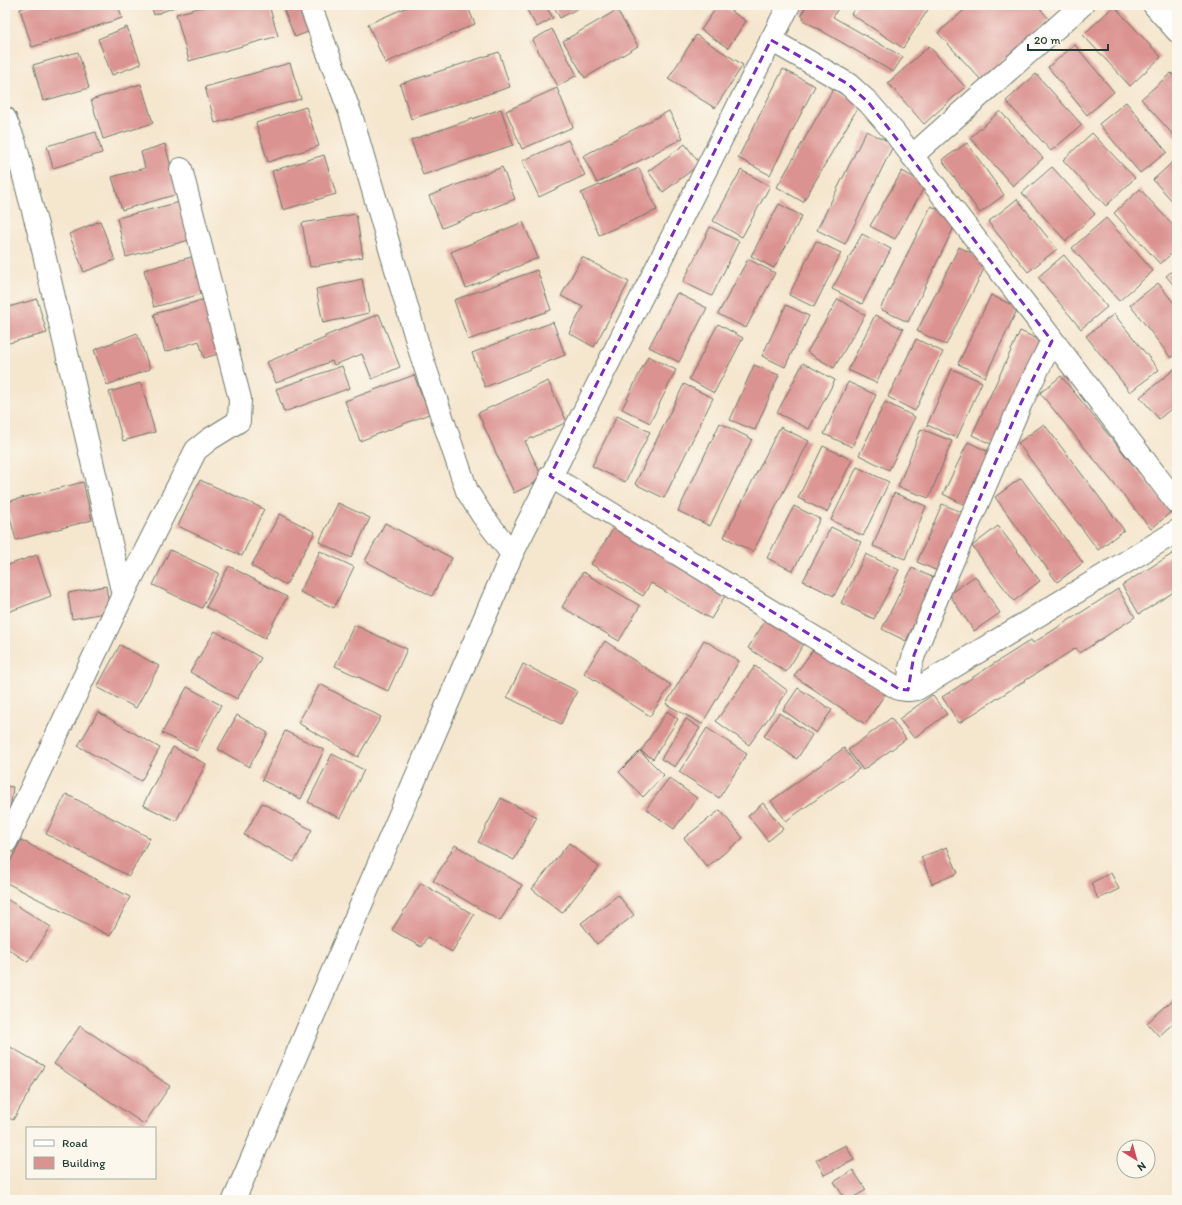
<svg xmlns="http://www.w3.org/2000/svg" width="1182" height="1205" font-family="Itim,sans-serif">
	<style>
		.building { fill: #db9391 }
		.lines { fill: none; stroke-linecap: round; stroke-linejoin: round }
		.minor-casing { stroke: #6a786a; stroke-width: 24 }
		.major-casing { stroke: #6a786a; stroke-width: 24 }
		.minor { stroke: #fff; stroke-width: 22 }
		.major { stroke: #fff; stroke-width: 22 }
		.marked { fill: none; stroke: #7b2cbf; stroke-width: 3; stroke-dasharray: 8 5; stroke-linejoin: round }
	</style>
	<rect width="100%" height="100%" fill="#fbf7ec"/>
	<filter id="ink" filterUnits="userSpaceOnUse"><feTurbulence type="fractalNoise" baseFrequency=".025" numOctaves="2"/><feDisplacementMap in="SourceGraphic" scale="8" xChannelSelector="R" yChannelSelector="G"/><feConvolveMatrix kernelMatrix="1 2 1 2 8 2 1 2 1" color-interpolation-filters="sRGB"/></filter>
	<filter id="wash" filterUnits="userSpaceOnUse"><feTurbulence type="fractalNoise" baseFrequency=".012" numOctaves="4" result="noise"/><feDisplacementMap in="SourceGraphic" scale="16" xChannelSelector="R" yChannelSelector="G"/><feGaussianBlur stdDeviation="0.9" result="paint"/><feColorMatrix in="noise" values="0 0 0 0 0 0 0 0 0 0 0 0 0 0 0 0 0 1.4 0 .05"/><feComposite in="paint" operator="in"/></filter>
	<g filter="url(#wash)">
		<rect width="100%" height="100%" fill="#f5e6ce"/>
		<g id="blocks">
			<g class="building">
				<path d="M33 5H118L122 18 32 47 20 9Z"/>
				<path d="M151 5H180L154 15Z"/>
				<path d="M210 5H269L278 36 189 61 176 14Z"/>
				<path d="M299 5H303L313 30 295 37 284 11Z"/>
				<path d="M412 5H467L475 24 385 63 368 24Z"/>
				<path d="M524 5H545L553 18 537 27Z"/>
				<path d="M553 5H584L560 18Z"/>
				<path d="M718 5H722L746 21 728 48 701 30Z"/>
				<path d="M807 5H840L833 17 903 57 893 72 803 20 804 17 801 15Z"/>
				<path d="M857 5H931L903 48 851 14Z"/>
				<path d="M970 5H1037L1049 19 981 80 938 33Z"/>
				<path d="M1114 6 1161 57 1130 86 1083 35Z"/>
				<path d="M617 10 638 46 585 78 563 41Z"/>
				<path d="M127 27 141 64 112 75 98 39Z"/>
				<path d="M552 29 577 75 558 86 532 40Z"/>
				<path d="M696 35 743 65 715 108 668 79Z"/>
				<path d="M1075 45 1114 92 1087 115 1048 67Z"/>
				<path d="M929 46 965 87 924 124 888 83Z"/>
				<path d="M78 52 89 88 43 101 33 65Z"/>
				<path d="M499 52 510 87 411 119 400 84Z"/>
				<path d="M290 63 301 99 215 123 205 87Z"/>
				<path d="M783 69 815 86 770 175 738 158Z"/>
				<path d="M1171 73 1177 79V139L1141 99Z"/>
				<path d="M1036 74 1082 125 1051 151 1006 101Z"/>
				<path d="M141 84 153 123 103 139 91 100Z"/>
				<path d="M557 88 573 127 522 149 506 111Z"/>
				<path d="M833 89 860 104 803 202 777 187Z"/>
				<path d="M1126 102 1167 152 1140 173 1099 124Z"/>
				<path d="M306 107 319 146 268 162 256 123Z"/>
				<path d="M501 109 513 145 423 175 411 140Z"/>
				<path d="M669 111 683 138 597 183 583 156Z"/>
				<path d="M1000 111 1043 158 1013 186 970 138Z"/>
				<path d="M866 131 894 144 845 244 817 230Z"/>
				<path d="M96 132 102 153 53 168 47 146Z"/>
				<path d="M1092 133 1135 178 1106 206 1063 160Z"/>
				<path d="M568 140 585 175 539 197 522 161Z"/>
				<path d="M967 143 1004 195 980 213 942 160Z"/>
				<path d="M165 144 178 194 122 210 112 177 145 168 141 152Z"/>
				<path d="M685 144 700 164 663 192 648 171Z"/>
				<path d="M324 155 336 194 283 210 272 171Z"/>
				<path d="M1177 158V206L1153 180Z"/>
				<path d="M502 167 515 199 442 228 429 196Z"/>
				<path d="M1052 167 1095 214 1066 241 1022 193Z"/>
				<path d="M639 168 657 210 599 235 581 193Z"/>
				<path d="M741 170 770 186 742 237 713 221Z"/>
				<path d="M902 171 926 184 895 239 870 226Z"/>
				<path d="M1140 189 1177 230V249L1160 264 1114 213Z"/>
				<path d="M1017 199 1057 249 1028 272 988 222Z"/>
				<path d="M184 201 193 239 126 257 117 218Z"/>
				<path d="M779 204 802 216 774 268 751 256Z"/>
				<path d="M931 206 958 219 908 322 880 309Z"/>
				<path d="M356 214 363 257 310 267 302 223Z"/>
				<path d="M1106 218 1153 271 1119 301 1072 248Z"/>
				<path d="M100 221 115 260 84 272 69 234Z"/>
				<path d="M523 222 538 258 466 288 451 252Z"/>
				<path d="M710 227 739 241 712 296 683 282Z"/>
				<path d="M862 234 891 249 862 304 832 289Z"/>
				<path d="M816 241 841 253 814 307 789 295Z"/>
				<path d="M959 247 988 261 946 345 917 331Z"/>
				<path d="M1064 255 1107 307 1081 329 1038 277Z"/>
				<path d="M195 256 205 293 154 307 144 270Z"/>
				<path d="M582 257 629 282 594 347 569 333 583 307 561 296Z"/>
				<path d="M748 259 775 273 746 328 718 314Z"/>
				<path d="M1177 267V289L1166 276Z"/>
				<path d="M537 270 551 310 468 340 454 300Z"/>
				<path d="M362 279 369 313 323 323 316 289Z"/>
				<path d="M1158 283 1177 307V353L1171 358 1130 305Z"/>
				<path d="M677 293 707 308 679 362 649 347Z"/>
				<path d="M991 295 1018 308 985 377 958 364Z"/>
				<path d="M209 298 225 352 204 358 199 341 165 352 154 314Z"/>
				<path d="M37 299 47 333 5 344V308Z"/>
				<path d="M838 299 865 315 834 368 807 352Z"/>
				<path d="M786 305 809 316 785 367 762 356Z"/>
				<path d="M379 314 400 367 372 379 362 354 334 365 332 361 276 383 267 362 325 338V336Z"/>
				<path d="M1114 314 1159 370 1130 392 1086 336Z"/>
				<path d="M875 315 903 329 876 383 848 370Z"/>
				<path d="M553 322 565 355 485 387 472 353Z"/>
				<path d="M718 324 743 338 714 393 689 379Z"/>
				<path d="M1020 331 1042 341 993 445 972 435Z"/>
				<path d="M137 333 150 369 107 385 94 350Z"/>
				<path d="M916 339 943 352 915 411 888 397Z"/>
				<path d="M648 356 676 370 650 423 622 409Z"/>
				<path d="M803 363 835 380 809 429 777 413Z"/>
				<path d="M754 365 779 375 755 430 730 420Z"/>
				<path d="M342 366 350 388 284 412 276 389Z"/>
				<path d="M1177 367V404L1159 419 1140 397Z"/>
				<path d="M952 369 982 382 957 438 927 425Z"/>
				<path d="M414 375 429 414 360 441 345 401Z"/>
				<path d="M1061 376 1171 512 1151 529 1040 393Z"/>
				<path d="M548 381 567 422 525 441 543 479 514 493 478 413Z"/>
				<path d="M848 382 876 395 852 447 824 434Z"/>
				<path d="M141 383 155 432 123 441 109 392Z"/>
				<path d="M684 384 713 398 664 498 635 484Z"/>
				<path d="M885 402 915 417 889 470 859 455Z"/>
				<path d="M617 416 650 432 625 482 592 466Z"/>
				<path d="M720 423 752 439 710 526 678 511Z"/>
				<path d="M1044 424 1124 530 1098 550 1018 443Z"/>
				<path d="M780 427 809 441 753 552 724 537Z"/>
				<path d="M921 429 952 441 929 498 898 487Z"/>
				<path d="M968 442 991 453 965 505 943 494Z"/>
				<path d="M823 446 852 460 827 512 798 498Z"/>
				<path d="M857 467 889 482 863 536 831 520Z"/>
				<path d="M1021 478 1083 563 1057 582 995 497Z"/>
				<path d="M200 480 264 509 242 556 178 526Z"/>
				<path d="M83 482 92 520 16 540 6 502Z"/>
				<path d="M894 493 926 506 905 559 873 546Z"/>
				<path d="M338 503 370 518 351 558 319 542Z"/>
				<path d="M942 504 964 513 940 572 917 562Z"/>
				<path d="M794 506 820 519 793 571 767 558Z"/>
				<path d="M280 514 315 532 286 585 251 566Z"/>
				<path d="M385 523 452 558 432 596 365 561Z"/>
				<path d="M615 526 726 594 711 619 651 583 643 596 591 564Z"/>
				<path d="M998 526 1040 581 1014 601 972 546Z"/>
				<path d="M831 527 861 542 834 596 803 581Z"/>
				<path d="M170 550 219 573 202 608 153 585Z"/>
				<path d="M320 551 354 567 334 608 300 592Z"/>
				<path d="M1177 551V590L1139 614 1122 585Z"/>
				<path d="M866 554 899 570 874 619 841 603Z"/>
				<path d="M37 555 51 596 8 612 5 605V566Z"/>
				<path d="M229 566 287 597 265 638 206 607Z"/>
				<path d="M912 568 936 579 906 641 882 629Z"/>
				<path d="M583 572 640 606 619 641 562 607Z"/>
				<path d="M975 576 1000 613 974 631 949 594Z"/>
				<path d="M106 586 110 612 72 619 68 593Z"/>
				<path d="M1118 589 1135 617 1080 653 1076 648 959 723 942 697 1031 640 1033 643Z"/>
				<path d="M767 618 805 642 786 672 748 648Z"/>
				<path d="M354 625 407 649 388 691 335 666Z"/>
				<path d="M215 631 261 658 237 699 190 672Z"/>
				<path d="M704 640 739 661 702 724 666 704Z"/>
				<path d="M605 641 671 685 650 716 584 673Z"/>
				<path d="M120 645 159 666 136 708 97 687Z"/>
				<path d="M815 647 885 694 865 724 794 676Z"/>
				<path d="M523 664 577 691 561 724 507 697Z"/>
				<path d="M755 666 788 691 749 745 716 721Z"/>
				<path d="M320 684 381 717 358 757 298 723Z"/>
				<path d="M187 687 221 705 197 751 162 733Z"/>
				<path d="M798 688 832 710 816 733 783 710Z"/>
				<path d="M932 695 947 714 914 738 899 719Z"/>
				<path d="M667 711 678 719 653 759 641 751Z"/>
				<path d="M98 712 160 748 141 781 78 746Z"/>
				<path d="M779 713 812 735 797 759 764 736Z"/>
				<path d="M237 715 268 733 249 767 218 749Z"/>
				<path d="M891 718 906 739 863 770 848 750Z"/>
				<path d="M686 719 700 728 675 767 661 759Z"/>
				<path d="M707 728 747 754 719 798 679 772Z"/>
				<path d="M285 731 324 750 301 799 262 780Z"/>
				<path d="M173 747 206 764 176 821 143 805Z"/>
				<path d="M844 748 859 769 786 821 771 801Z"/>
				<path d="M640 751 664 775 643 797 619 772Z"/>
				<path d="M332 754 364 770 340 818 308 802Z"/>
				<path d="M669 778 697 798 674 829 646 809Z"/>
				<path d="M5 786 13 787 8 826 5 825Z"/>
				<path d="M66 794 150 838 129 876 46 834Z"/>
				<path d="M501 798 537 817 514 860 478 842Z"/>
				<path d="M262 803 312 830 294 862 244 835Z"/>
				<path d="M763 803 783 829 768 841 748 816Z"/>
				<path d="M720 810 743 838 707 867 684 838Z"/>
				<path d="M21 840 130 897 110 936 5 882V872Z"/>
				<path d="M569 843 599 867 562 913 532 889Z"/>
				<path d="M455 845 522 885 500 921 433 881Z"/>
				<path d="M947 847 958 873 932 884 921 857Z"/>
				<path d="M1111 873 1119 889 1098 899 1091 883Z"/>
				<path d="M421 883 474 915 452 952 427 937 421 947 392 930Z"/>
				<path d="M618 895 634 915 597 944 581 923Z"/>
				<path d="M5 898 51 927 28 962 5 947Z"/>
				<path d="M1175 998 1177 1000V1020L1159 1036 1147 1023Z"/>
				<path d="M80 1026 170 1086 144 1124 54 1064Z"/>
				<path d="M5 1044 44 1066 13 1120 5 1116Z"/>
				<path d="M846 1145 854 1160 824 1175 816 1160Z"/>
				<path d="M853 1170 866 1190 849 1200H846L834 1182Z"/>
			</g>
		</g>
	</g>
	<g filter="url(#ink)">
		<use href="#blocks" fill-opacity="0" stroke="#6a786a" stroke-width="1"/>
		<g class="lines">
			<g class="minor-casing">
				<g id="minor">
					<path d="M310 5 351 115 421 355 467 491 482 515 512 554"/>
					<path d="M1154 5 1177 31"/>
					<path d="M771 40 848 84 869 103 894 132 1177 503"/>
					<path d="M5 118 15 143 40 237 123 595"/>
					<path d="M912 156 1082 5"/>
					<path d="M550 476 899 689 908 690 917 689 1177 531"/>
					<path d="M908 690 910 668 914 655 941 588 1021 403 1052 341"/>
					<path d="M6 842 123 595 196 450 210 439 239 421 240 399 181 169"/>
				</g>
			</g>
			<g class="major-casing">
				<path id="major" d="M234 1200 512 554 789 5"/>
			</g>
			<use href="#minor" class="minor"/>
			<use href="#major" class="major"/>
		</g>
	</g>
	<path class="marked" d="M771 40 848 84 869 103 1052 341 1021 403 941 588 914 655 908 690 899 689 550 476Z"/>
	<rect width="1182" height="1205" fill="none" stroke="#fbf7ec" stroke-width="20"/>
	<rect x="26" y="1127" width="130" height="52" fill="#fbf7ec" stroke="#a3ada2"/>
	<rect x="34" y="1140" width="20" height="6" fill="#ffffff" stroke="#a3ada2"/>
	<text x="62" y="1147" font-size="12" fill="#1f3d34">Road</text>
	<rect x="34" y="1157" width="20" height="12" fill="#db9391" stroke="#a3ada2"/>
	<text x="62" y="1167" font-size="12" fill="#1f3d34">Building</text>
	<g transform="translate(1136 1159) rotate(143)"><circle r="19" fill="#fbf7ec" stroke="#a3ada2"/>
	<path d="M0-3L7 15L0 10L-7 15Z" fill="#d1495b"/>
	<text y="-6" font-size="11" font-weight="bold" text-anchor="middle" fill="#1f3d34">N</text>
	</g>
	<path d="M1028 44v6h80v-6" fill="none" stroke="#1f3d34" stroke-width="2"/>
	<text x="1034" y="44" font-size="12" fill="#1f3d34" stroke="#fbf7ec" stroke-width="3" paint-order="stroke">20 m</text>
</svg>
